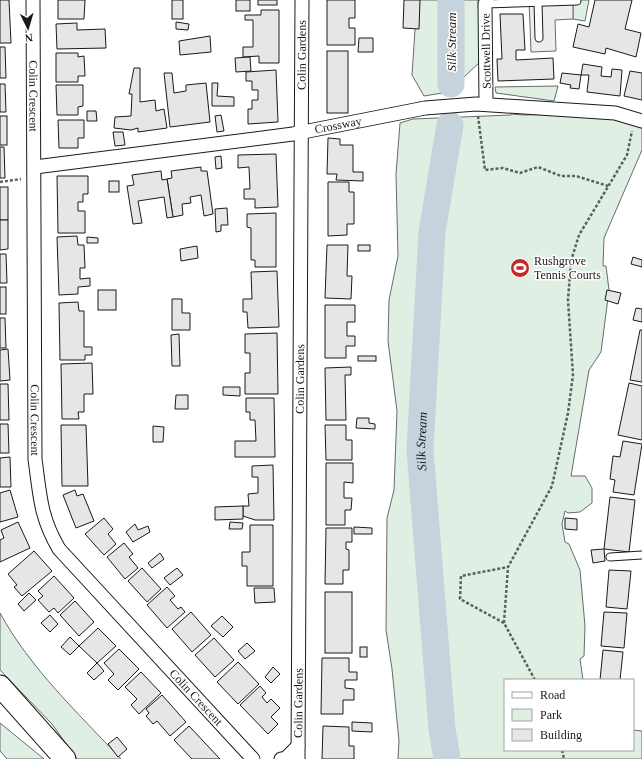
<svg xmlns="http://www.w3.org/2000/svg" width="642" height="759" font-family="'Times New Roman',serif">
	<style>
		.green { fill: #e0efe3; stroke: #6a6a6a }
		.parking { fill: #ededed; stroke: #6a6a6a }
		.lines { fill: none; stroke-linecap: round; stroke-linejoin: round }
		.river { stroke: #c6d2dc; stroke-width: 27 }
		.building { fill: #e6e6e6; stroke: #1a1a1a }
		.service-casing { stroke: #1a1a1a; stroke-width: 9 }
		.minor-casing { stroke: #1a1a1a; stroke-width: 15 }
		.primary-casing { stroke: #1a1a1a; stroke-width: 23 }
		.path { stroke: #5f5f5f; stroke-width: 2.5; stroke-dasharray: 3 2; stroke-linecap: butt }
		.service { stroke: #fff; stroke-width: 7 }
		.minor { stroke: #fff; stroke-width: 13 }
		.primary { stroke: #fff; stroke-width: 21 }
		.labels { text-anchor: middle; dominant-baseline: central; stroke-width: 3; stroke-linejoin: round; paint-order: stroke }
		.street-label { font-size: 12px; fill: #1a1a1a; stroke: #fff }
		.poi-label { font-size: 12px; fill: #1a1a1a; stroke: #fff; text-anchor: start }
		.water-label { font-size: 13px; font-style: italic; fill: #1a1a1a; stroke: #fff }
	</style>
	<rect width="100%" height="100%" fill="#fff"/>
	<g class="green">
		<path d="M417 0H478L481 61 448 92 424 96 412 75Z"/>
		<path d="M573 0H589L585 21 573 19Z"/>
		<path d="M558 86 554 101 496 93 495 87Z"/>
		<path d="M615 113 642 121V150L604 238 603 266H606L609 290 601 352 589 370 571 476H585L592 488V503L580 512 568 513 565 511 562 524 565 542 569 544 580 570 585 626 584 656 580 659 583 680H505V750H633V730L642 731V759H398L399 741 392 669 386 630 387 518 394 490 397 411 388 341 389 300 398 256 396 174 400 123 413 119 511 115V114L524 115Z"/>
		<path d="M0 613C30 668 78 713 121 759H77L52 724 0 670Z"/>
		<path d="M0 723 44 759H7L0 751Z"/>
	</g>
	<path class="parking" d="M529 0H573V19L555 20 556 51 531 52Z"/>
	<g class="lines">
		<g class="river">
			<path d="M451 84V0"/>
			<path id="s1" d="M447 759 442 729 420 450 432 232 450 125"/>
		</g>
	</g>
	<g class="building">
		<path d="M0 0H9L11 43H0Z"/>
		<path d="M58 0H85L84 19H58Z"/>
		<rect x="172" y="0" width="11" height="19"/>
		<rect x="236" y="0" width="14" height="11"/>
		<rect x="258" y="0" width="19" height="5"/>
		<path d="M327 0H355V18H349V28H355V45H327Z"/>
		<path d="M404 0H420L419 29 403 28Z"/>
		<path d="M595 0H632L625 29 641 33 636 57 606 48 605 54 573 47 578 24 589 27Z"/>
		<path d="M261 10H279V63H259V56L243 57V47H253V20H245V15H261Z"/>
		<path d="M500 14H523L525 50H516V60L553 58 554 79 498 81 497 59H502Z"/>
		<path d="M176 22 189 24 188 30 176 29Z"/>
		<path d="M77 23V30L105 29 106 48 57 49 56 24Z"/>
		<path d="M210 36 211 52 180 55 179 41Z"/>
		<path d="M359 38H373V52H358Z"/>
		<path d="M0 47H5L6 78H0Z"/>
		<rect x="327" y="51" width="21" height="62"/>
		<path d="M56 53H78V57L84 56 85 76H78V82H56Z"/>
		<path d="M250 57 251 71 236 72 235 58Z"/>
		<path d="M583 64 602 67 601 76 611 77 612 69 622 70 620 96 587 92 589 75H581Z"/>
		<path d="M134 68H140V102L155 100 156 111 164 109 167 128 138 132V128L131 130 114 128 115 117 131 116 132 94H129Z"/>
		<path d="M276 70 278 122 248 124V109H252V100H258V90H252V81H246V72Z"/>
		<path d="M630 71 642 73V100L624 96Z"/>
		<path d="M164 73H172L174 93 186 91V85L206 83 210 122 170 127Z"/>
		<path d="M562 73 581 75 579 89 570 88 571 85 560 83Z"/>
		<path d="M212 83H218L217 96 234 97V106H212Z"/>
		<path d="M0 84H5L6 112H0Z"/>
		<path d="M56 85H83V106L78 107V115H57Z"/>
		<path d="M87 111H96L97 121H87Z"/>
		<path d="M221 115 224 131 217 132 215 116Z"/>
		<rect x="0" y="116" width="7" height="29"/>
		<path d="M58 120H84V138H78V148H59Z"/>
		<path d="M113 132H123L125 145 115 146Z"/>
		<path d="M328 138 340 139V145H353V172H363V181L336 180 337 174H327Z"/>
		<path d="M0 147H4L5 178H0Z"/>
		<path d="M276 154 278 207 255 208V199H244V189H250L249 167 238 168V155Z"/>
		<path d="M221 156 222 168 216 169 215 157Z"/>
		<path d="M201 167V171H207L213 214 204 216 201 195 190 197 191 203 182 204 183 215 173 217 167 179 172 178 171 171Z"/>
		<path d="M161 171 162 180 167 179 173 217 167 218 164 197 138 201 142 223 133 224 127 186 134 185 132 175Z"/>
		<path d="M57 176H88V194H83V202H78V211H85V233H58Z"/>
		<rect x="109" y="181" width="10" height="11"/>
		<path d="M328 182H349V192H354V224H347V235L328 236Z"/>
		<rect x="0" y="187" width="8" height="33"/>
		<path d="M227 208 228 225H221V231L216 232 215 209Z"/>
		<path d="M276 213V267H255V260H251V228L247 227V214Z"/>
		<path d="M0 220H8V249L0 250Z"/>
		<path d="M77 236 78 245H84L85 268H80V279L90 278V286L78 287V294L59 295 57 237Z"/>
		<path d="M87 237 98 238V243H87Z"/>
		<path d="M327 245H348L347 276H352L351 299 325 298Z"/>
		<rect x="358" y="245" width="12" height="6"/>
		<path d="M197 246 198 258 181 261 180 249Z"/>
		<path d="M0 254H6L7 283H0Z"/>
		<path d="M633 257 642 260V267L631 264Z"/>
		<path d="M277 271 279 327 248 328 247 312H243V299H252L251 272Z"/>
		<rect x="0" y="287" width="6" height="27"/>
		<rect x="98" y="290" width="18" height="20"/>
		<path d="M607 290 621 293 618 304 605 300Z"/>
		<path d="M172 299H182V313H190V330H172Z"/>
		<path d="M78 302 79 311H84V347H92V355H85V360H60L59 303Z"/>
		<path d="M325 305H355V322H347V336H355V346H346V358H325Z"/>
		<path d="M636 308 642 309V322L633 320Z"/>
		<path d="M0 318H5L6 348H0Z"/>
		<path d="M640 330H642V382L630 380Z"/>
		<path d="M277 333 278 394H245V373H250V353H245V334Z"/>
		<path d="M179 334 180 366H172L171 335Z"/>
		<path d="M8 349 10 380 0 381V350Z"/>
		<rect x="358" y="356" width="18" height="5"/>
		<path d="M92 363 93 394H84V412H78L79 419H62L61 364Z"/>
		<path d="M351 367V375H345L346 420H326L325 368Z"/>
		<path d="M629 383 642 386V440L618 435Z"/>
		<path d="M0 384H8L9 420H0Z"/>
		<path d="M223 387H240V396L223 395Z"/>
		<path d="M176 395H188V409H175Z"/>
		<path d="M246 398H274L275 457H235V441H256L255 420H250V412H246Z"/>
		<path d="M357 418H369V423L375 424V429L356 428Z"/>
		<path d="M0 424H8L9 453H0Z"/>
		<path d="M61 425H86L88 486H62Z"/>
		<path d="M325 425H346V440H352V460H326Z"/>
		<path d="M153 426 164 427 163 442H153Z"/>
		<path d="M623 441 642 444 634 495 613 492 615 480 610 479 613 456 620 457Z"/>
		<path d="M10 457 11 487H0V458Z"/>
		<path d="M326 463H353V483L344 482V498H352L351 510H345V525H326Z"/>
		<path d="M273 465 274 520H255L243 516V506H249L248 494 258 493V477H252V466Z"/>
		<path d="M10 490 18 517 0 522V493Z"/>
		<path d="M75 490 77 496 83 494 94 521 76 528 63 495Z"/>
		<path d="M610 497 635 500 629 552 604 549Z"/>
		<path d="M243 506V519L215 520V507Z"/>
		<path d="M104 518 113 529 108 534 116 544 104 555 85 534Z"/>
		<path d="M565 518 577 519V530L565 529Z"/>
		<path d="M18 522 30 548 0 562V540L4 538 1 530Z"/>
		<path d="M230 522 243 523 242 529H229Z"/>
		<path d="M135 524 138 530 148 526 150 532 133 542 126 532Z"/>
		<path d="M250 525H273V586H247V566H242V552H250Z"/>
		<path d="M354 527 372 528V534H354Z"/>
		<path d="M326 528H352V542H346V549L349 550V570H343V584H325Z"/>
		<path d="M124 543 133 554 129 557 138 568 125 579 107 557Z"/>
		<path d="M604 549 605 561 593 563 591 550Z"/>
		<path d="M34 551 52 571 22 596 14 587 17 585 8 574Z"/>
		<path d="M160 553 164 559 152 568 148 563Z"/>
		<path d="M142 568 161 589 147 602 128 581Z"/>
		<path d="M177 568 183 575 170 585 164 578Z"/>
		<path d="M609 570 631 571 627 609 606 607Z"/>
		<path d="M54 576 74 598 58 613 54 608 49 612 38 600 43 596 38 591Z"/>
		<path d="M167 587 175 596 170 600 178 609 181 607 185 612 167 628 147 605Z"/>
		<path d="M254 588H274L275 602 255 603Z"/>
		<rect x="325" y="592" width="27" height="61"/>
		<path d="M29 593 36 600 24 611 18 604Z"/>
		<path d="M75 601 94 622 79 636 60 615Z"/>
		<path d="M191 612 211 635 192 652 172 629Z"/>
		<path d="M604 612 627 613 624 648 601 646Z"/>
		<path d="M50 615 58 624 50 632 41 623Z"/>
		<path d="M222 616 233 627 223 637 211 626Z"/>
		<path d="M98 628 116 646 97 663 79 646Z"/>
		<path d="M70 637 79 646 70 655 61 647Z"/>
		<path d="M214 638 234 660 215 677 195 655Z"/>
		<path d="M247 643 255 651 245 659 238 651Z"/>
		<rect x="360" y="647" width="7" height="10"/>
		<path d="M119 649 139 669 118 690 108 680 114 674 104 663Z"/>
		<path d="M603 650 623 652 620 680H600Z"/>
		<path d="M322 658H349V672H357V680H345V688L354 689V700H343V714H321Z"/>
		<path d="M238 662 259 684 238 704 217 682Z"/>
		<path d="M97 663 104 671 94 680 87 673Z"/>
		<path d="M273 667 280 674 271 683 265 677Z"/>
		<path d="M141 672 161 693 139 714 131 705 137 699 125 687Z"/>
		<path d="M260 686 266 693 262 697 267 703 271 699 280 708 271 717 278 724 268 734 240 705Z"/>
		<path d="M162 695 186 722 170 736 157 721 153 724 146 716 149 713 146 709Z"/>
		<path d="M352 722 372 723V732L352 731Z"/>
		<path d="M189 726 220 759H192L174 740Z"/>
		<path d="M323 726 349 727V746H354V759H322Z"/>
		<path d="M117 737 127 749 118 757 108 744Z"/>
	</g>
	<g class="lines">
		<g class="service-casing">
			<g id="service">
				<path d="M538 2 539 38"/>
				<path d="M485 4 577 1"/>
				<path d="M610 557 642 555"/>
			</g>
		</g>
		<g class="minor-casing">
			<g id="minor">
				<path id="s2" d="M33 0 35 459C40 495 40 517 59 549L253 759"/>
				<path d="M486 103 485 4 487 0"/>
				<path id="s3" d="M35 167 293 134 425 108 476 104 615 113 642 121"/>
				<path d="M281 759 286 758 298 746"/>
				<path id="s4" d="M298 759 302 0"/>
			</g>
		</g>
		<g class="primary-casing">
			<path id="primary" d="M0 686 65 759"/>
		</g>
		<g class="path">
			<path d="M478 116 485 170 503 168 520 173 538 167 561 176H576L608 186"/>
			<path d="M0 182 21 179"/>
			<path d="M504 623 460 599 461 576 508 567"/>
			<path d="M535 680 504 623 508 567 552 486 568 413 573 375 568 300 571 261 579 235 627 155 632 131"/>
			<path d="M562 750 564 759"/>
		</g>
		<use href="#service" class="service"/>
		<use href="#minor" class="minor"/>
		<use href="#primary" class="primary"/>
	</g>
	<defs>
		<g id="stadium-disc" transform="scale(1)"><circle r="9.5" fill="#c62828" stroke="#fff"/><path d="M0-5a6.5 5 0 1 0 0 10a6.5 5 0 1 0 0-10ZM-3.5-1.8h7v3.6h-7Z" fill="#fff"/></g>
	</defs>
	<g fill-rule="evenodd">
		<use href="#stadium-disc" x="520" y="268"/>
	</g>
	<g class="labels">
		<g class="street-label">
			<text transform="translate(486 51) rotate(-91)">Scottwell Drive</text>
			<text stroke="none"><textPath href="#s4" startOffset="704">Colin Gardens</textPath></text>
			<text stroke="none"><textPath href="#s2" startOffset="96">Colin Crescent</textPath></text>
			<text stroke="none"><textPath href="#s3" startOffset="306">Crossway</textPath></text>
			<text stroke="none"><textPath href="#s4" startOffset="380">Colin Gardens</textPath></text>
			<text stroke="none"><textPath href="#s2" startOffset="420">Colin Crescent</textPath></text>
			<text stroke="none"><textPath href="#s2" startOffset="755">Colin Crescent</textPath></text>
			<text stroke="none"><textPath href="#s4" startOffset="56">Colin Gardens</textPath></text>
		</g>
		<g class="poi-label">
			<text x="534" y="261">Rushgrove<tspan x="534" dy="14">Tennis Courts</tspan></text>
		</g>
		<g class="water-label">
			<text transform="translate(451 42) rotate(-90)">Silk Stream</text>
			<text stroke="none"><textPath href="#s1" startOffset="319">Silk Stream</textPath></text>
		</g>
	</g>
	<rect x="504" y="679" width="130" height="72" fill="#ffffff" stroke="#a3a3a3"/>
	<rect x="512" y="692" width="20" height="6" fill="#ffffff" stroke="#a3a3a3"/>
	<text x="540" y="699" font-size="12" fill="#1a1a1a">Road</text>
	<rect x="512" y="709" width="20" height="12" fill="#e0efe3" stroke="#a3a3a3"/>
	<text x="540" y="719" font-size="12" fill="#1a1a1a">Park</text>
	<rect x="512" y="729" width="20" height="12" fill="#e6e6e6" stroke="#a3a3a3"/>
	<text x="540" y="739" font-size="12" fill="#1a1a1a">Building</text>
	<g transform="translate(28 28) rotate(175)" stroke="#ffffff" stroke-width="3" paint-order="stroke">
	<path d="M0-3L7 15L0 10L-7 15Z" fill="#1a1a1a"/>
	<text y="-6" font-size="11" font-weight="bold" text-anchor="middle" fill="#1a1a1a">N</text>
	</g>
</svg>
